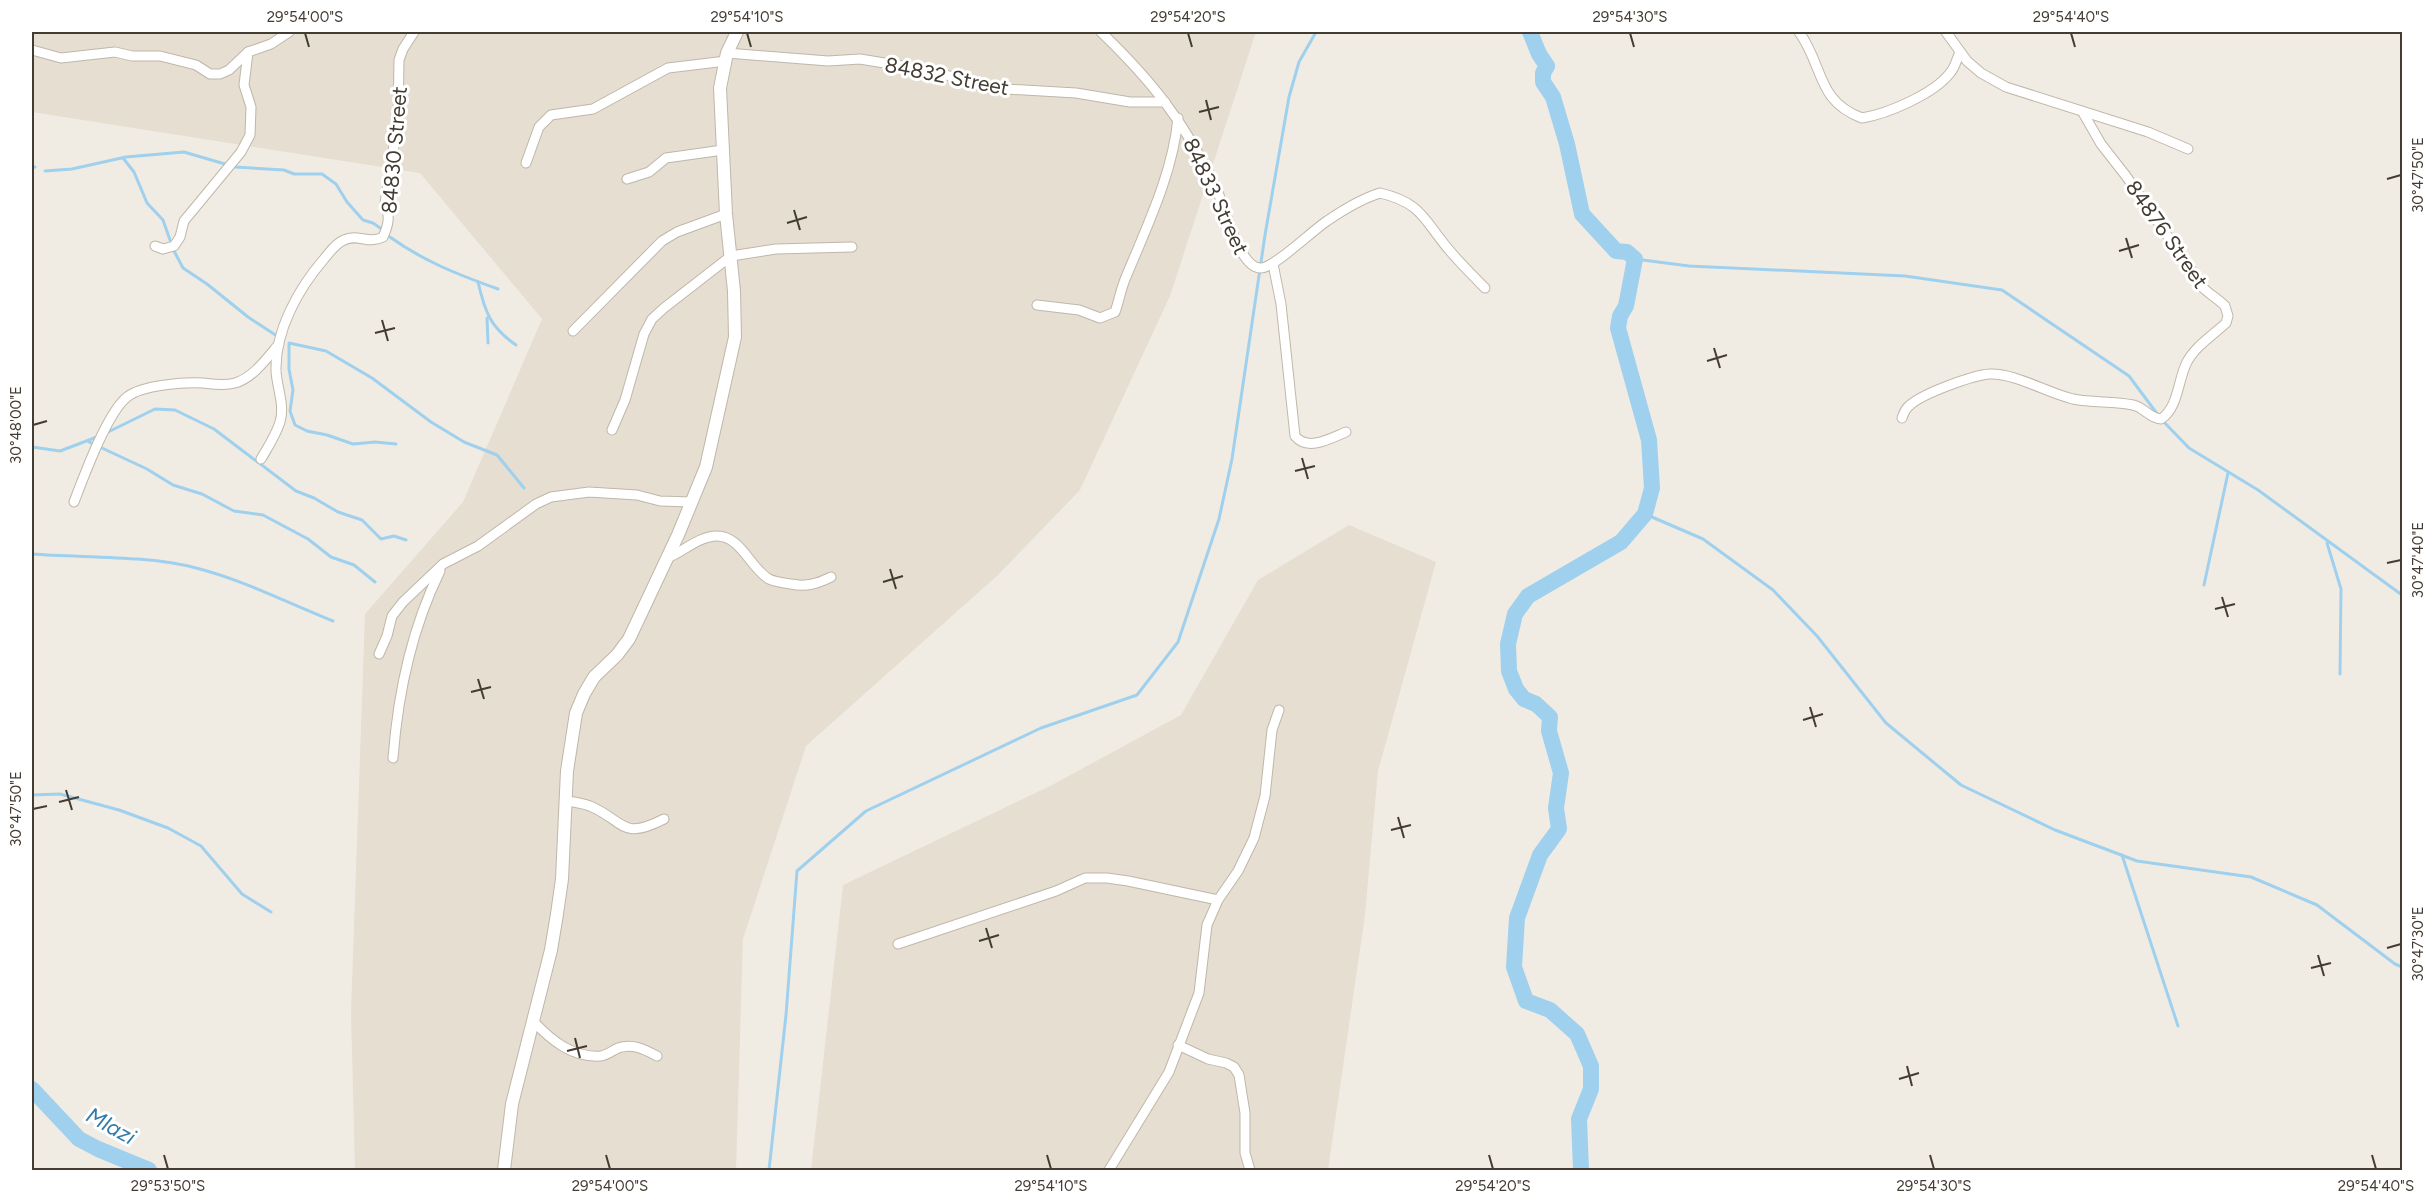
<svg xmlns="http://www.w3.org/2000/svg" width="2434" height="1202" font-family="Figtree,sans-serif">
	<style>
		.residential { fill: #e5ded1 }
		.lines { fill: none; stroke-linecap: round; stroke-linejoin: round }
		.stream { stroke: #9fd0ee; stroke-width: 3 }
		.river { stroke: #9fd0ee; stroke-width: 16 }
		.minor-casing { stroke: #bfb7a9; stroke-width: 11 }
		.tertiary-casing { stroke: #bfb7a9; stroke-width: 14 }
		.minor { stroke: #fff; stroke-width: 9 }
		.tertiary { stroke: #fff; stroke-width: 12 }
		.ticks { fill: none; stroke: #433c33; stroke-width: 2 }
		.labels { text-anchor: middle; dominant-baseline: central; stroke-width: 6; stroke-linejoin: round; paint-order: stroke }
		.street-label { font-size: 21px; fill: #433c33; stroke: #fff }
		.water-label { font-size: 22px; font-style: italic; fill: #307bab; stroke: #fff }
		.neatline { fill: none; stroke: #433c33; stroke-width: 2 }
		.ticks-label { font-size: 15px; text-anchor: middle; fill: #433c33 }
	</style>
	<rect width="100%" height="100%" fill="#f1ece3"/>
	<g class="residential">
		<path d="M32 32H1256L1170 296 1080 490 998 575 806 746 743 939 736 1170H355L351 1012 365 614 463 502 542 319 420 173 32 112Z"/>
		<path d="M1349 525 1436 562 1378 771 1365 915 1328 1170H811L843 885 1052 785 1181 715 1258 580Z"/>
	</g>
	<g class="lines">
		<g class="stream">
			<path d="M123 158 134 172 147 203 163 220 170 240"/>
			<path d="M32 168 35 167"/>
			<path d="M45 171 72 169 126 157 184 152 235 167 284 170 294 174H322L336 184 347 202 363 220 373 223 383 230"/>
			<path d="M390 237C423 261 459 275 498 289"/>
			<path d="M173 249 183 268 207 284 248 317 277 336"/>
			<path d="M1635 259 1689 266 1905 276 2002 290 2129 376 2158 415"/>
			<path d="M478 282C485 312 490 327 516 345"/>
			<path d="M487 318 488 343"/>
			<path d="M2162 420 2189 448 2258 490 2402 595"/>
			<path d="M106 433 155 409 175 410 214 429 296 491 314 498 338 512 362 520 381 539 394 536 406 540"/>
			<path d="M89 442 147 469 173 485 202 494 234 511 263 515 308 539 331 557 354 565 375 582"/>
			<path d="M396 444 375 442 353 444 327 435 307 431 295 425 290 411 293 390 289 369V343L326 351 372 378 431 422 464 442 497 455 524 488"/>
			<path d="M32 447 60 451 97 437"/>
			<path d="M1645 514 1703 539 1773 590 1817 636 1886 723 1961 785 2055 830 2137 861 2251 877 2317 905 2395 964 2402 967"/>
			<path d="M2327 543 2341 589 2340 674"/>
			<path d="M32 554C83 558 147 555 196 568 244 580 287 603 333 621"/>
			<path d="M2204 585 2228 473"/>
			<path d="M32 795 60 794 119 810 168 828 201 846 242 894 271 912"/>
			<path d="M2122 855 2178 1026"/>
			<path d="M769 1170 786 1015 797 871 866 811 1041 728 1137 695 1178 642 1219 519 1232 459 1265 235 1289 97 1299 62 1316 32"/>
		</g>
		<g class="river">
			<path d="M1530 32 1539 54 1547 66 1543 73V82L1553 97 1567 144 1582 214 1616 251 1627 252 1635 259 1626 306 1620 316 1618 328 1649 440 1652 488 1645 514 1621 542 1528 596 1515 614 1508 644 1509 671 1516 689 1524 699 1536 704 1550 717 1549 731 1561 773 1556 808 1559 829 1540 855 1517 918 1514 967 1526 1001 1550 1010 1577 1034 1591 1066V1089L1579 1119 1581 1170"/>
			<path d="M32 1089 79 1139 98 1149 149 1170"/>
		</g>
		<g class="minor-casing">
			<g id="minor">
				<path d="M1101 32C1152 81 1186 124 1216 188 1225 206 1239 269 1261 268 1274 268 1313 230 1327 221 1343 210 1361 199 1380 193 1423 203 1424 221 1450 251 1461 264 1473 276 1485 288"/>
				<path d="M1799 32C1824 66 1816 101 1862 118 1887 114 1934 94 1950 73 1955 68 1957 58 1960 52"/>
				<path d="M1946 32 1967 61 1981 73 2006 87 2148 132 2188 149"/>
				<path d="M32 50 61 58 115 52 132 56H160L196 65 210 74H220L229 70 248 52 271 44 289 32"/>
				<path d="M727 53 828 61 860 59 933 71 988 88 1076 93 1130 102H1165"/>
				<path d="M526 163 539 127 551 115 593 109 668 68 726 61"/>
				<path d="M627 179 649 172 666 158 723 150"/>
				<path d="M155 246 163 249 174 246 180 237 184 221 241 152 250 135 251 107 244 85 248 52"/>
				<path d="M1273 264 1281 304 1295 436C1308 452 1331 438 1346 432"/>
				<path d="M1037 305 1079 310 1100 318 1115 312C1119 301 1121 288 1126 277 1147 226 1173 173 1178 118"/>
				<path d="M573 331 662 241 677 232 726 214"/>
				<path d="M1902 418C1904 413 1905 409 1909 406 1921 394 1973 375 1990 374 2015 373 2047 393 2073 399 2093 403 2113 401 2133 405 2144 407 2149 418 2161 419 2178 408 2178 381 2186 364 2194 347 2213 335 2226 323L2228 316 2225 306C2212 293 2202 292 2194 274L2126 176 2101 144 2082 111"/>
				<path d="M612 430 625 400 644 334 652 319 664 308 731 256 776 249 852 247"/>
				<path d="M261 459C268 447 276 435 280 422 285 405 277 388 276 371 275 331 298 289 324 259 329 253 336 243 344 240 358 233 368 245 383 237 389 224 390 216 385 203L398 119 399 60 403 49 414 32"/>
				<path d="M74 502C84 476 107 413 127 397 142 385 184 382 203 383 213 384 224 386 235 383 253 378 267 358 279 344"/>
				<path d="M667 558C683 552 699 536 717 536 741 536 750 568 769 579 775 582 784 583 791 584 806 587 817 584 831 577"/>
				<path d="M379 654 387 636 392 616 403 602 443 564 478 546 536 504 551 497 589 492 637 495 660 501 691 502"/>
				<path d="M393 758C398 693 411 630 440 571"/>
				<path d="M566 801C574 802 582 803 590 806 625 821 621 841 664 819"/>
				<path d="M898 944 1056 891 1085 878H1107L1128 881 1218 900"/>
				<path d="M533 1021C551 1040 572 1058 601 1056 607 1055 612 1051 618 1048 632 1043 644 1049 657 1056"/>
				<path d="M1178 1045 1208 1059 1226 1063 1234 1067 1239 1075 1245 1113V1153L1250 1170"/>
				<path d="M1109 1170 1169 1072 1199 993 1207 925 1218 900 1238 871 1254 838 1265 796 1272 730 1279 710"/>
			</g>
		</g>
		<g class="tertiary-casing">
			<path id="tertiary" d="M504 1170 512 1104 551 950 557 914 562 879 567 771 576 713 584 694 594 677 617 655 629 639 678 535 706 467 735 337 734 291 726 214 720 88 727 53 737 32"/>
		</g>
		<use href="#minor" class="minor"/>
		<use href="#tertiary" class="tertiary"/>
	</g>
	<path class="ticks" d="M305 33 309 47M747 33 751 47M1188 33 1192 47M1630 33 1634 47M2071 33 2075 47M1206 100 1211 120M1199 112 1219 107M2387 179 2401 175M794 210 800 230M787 223 807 217M2126 238 2132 258M2119 251 2139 245M382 320 388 341M375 333 395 328M1714 348 1720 368M1707 361 1727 355M33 425 47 421M1302 458 1308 479M1295 471 1315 466M2387 563 2401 560M890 569 896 589M883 582 903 576M2222 597 2228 617M2215 609 2235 604M478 679 484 699M471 692 491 687M1810 707 1816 727M1803 720 1823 714M66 790 72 810M59 802 79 797M33 809 47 806M1398 817 1404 838M1391 830 1411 825M986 928 992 948M979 941 999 935M2387 948 2401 944M2318 955 2324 976M2311 968 2331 963M575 1038 580 1058M567 1051 587 1046M1907 1066 1912 1086M1899 1079 1919 1073M164 1155 168 1169M606 1155 610 1169M1047 1155 1051 1169M1489 1155 1493 1169M1930 1155 1934 1169M2372 1155 2376 1169"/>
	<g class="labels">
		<g class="street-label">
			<text transform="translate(947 76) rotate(11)">84832 Street</text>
			<text transform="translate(394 150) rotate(-85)">84830 Street</text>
			<text transform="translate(1216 196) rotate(65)">84833 Street</text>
			<text transform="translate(2167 234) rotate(55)">84876 Street</text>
		</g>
		<g class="water-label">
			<text transform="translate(111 1126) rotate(29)">Mlazi</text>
		</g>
	</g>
	<rect width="2434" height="1202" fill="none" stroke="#ffffff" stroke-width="66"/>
	<rect x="33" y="33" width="2368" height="1136" class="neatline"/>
	<g class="ticks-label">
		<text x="305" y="22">29°54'00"S</text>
		<text x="747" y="22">29°54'10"S</text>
		<text x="1188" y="22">29°54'20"S</text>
		<text x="1630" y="22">29°54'30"S</text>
		<text x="2071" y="22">29°54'40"S</text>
		<text transform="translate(2418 175) rotate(-90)" y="5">30°47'50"E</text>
		<text transform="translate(16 425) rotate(-90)" y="5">30°48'00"E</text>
		<text transform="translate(2418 560) rotate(-90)" y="5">30°47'40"E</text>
		<text transform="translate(16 809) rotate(-90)" y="5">30°47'50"E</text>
		<text transform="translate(2418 944) rotate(-90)" y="5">30°47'30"E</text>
		<text x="168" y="1191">29°53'50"S</text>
		<text x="610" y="1191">29°54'00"S</text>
		<text x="1051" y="1191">29°54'10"S</text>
		<text x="1493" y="1191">29°54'20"S</text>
		<text x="1934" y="1191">29°54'30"S</text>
		<text x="2376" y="1191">29°54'40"S</text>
	</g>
</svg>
